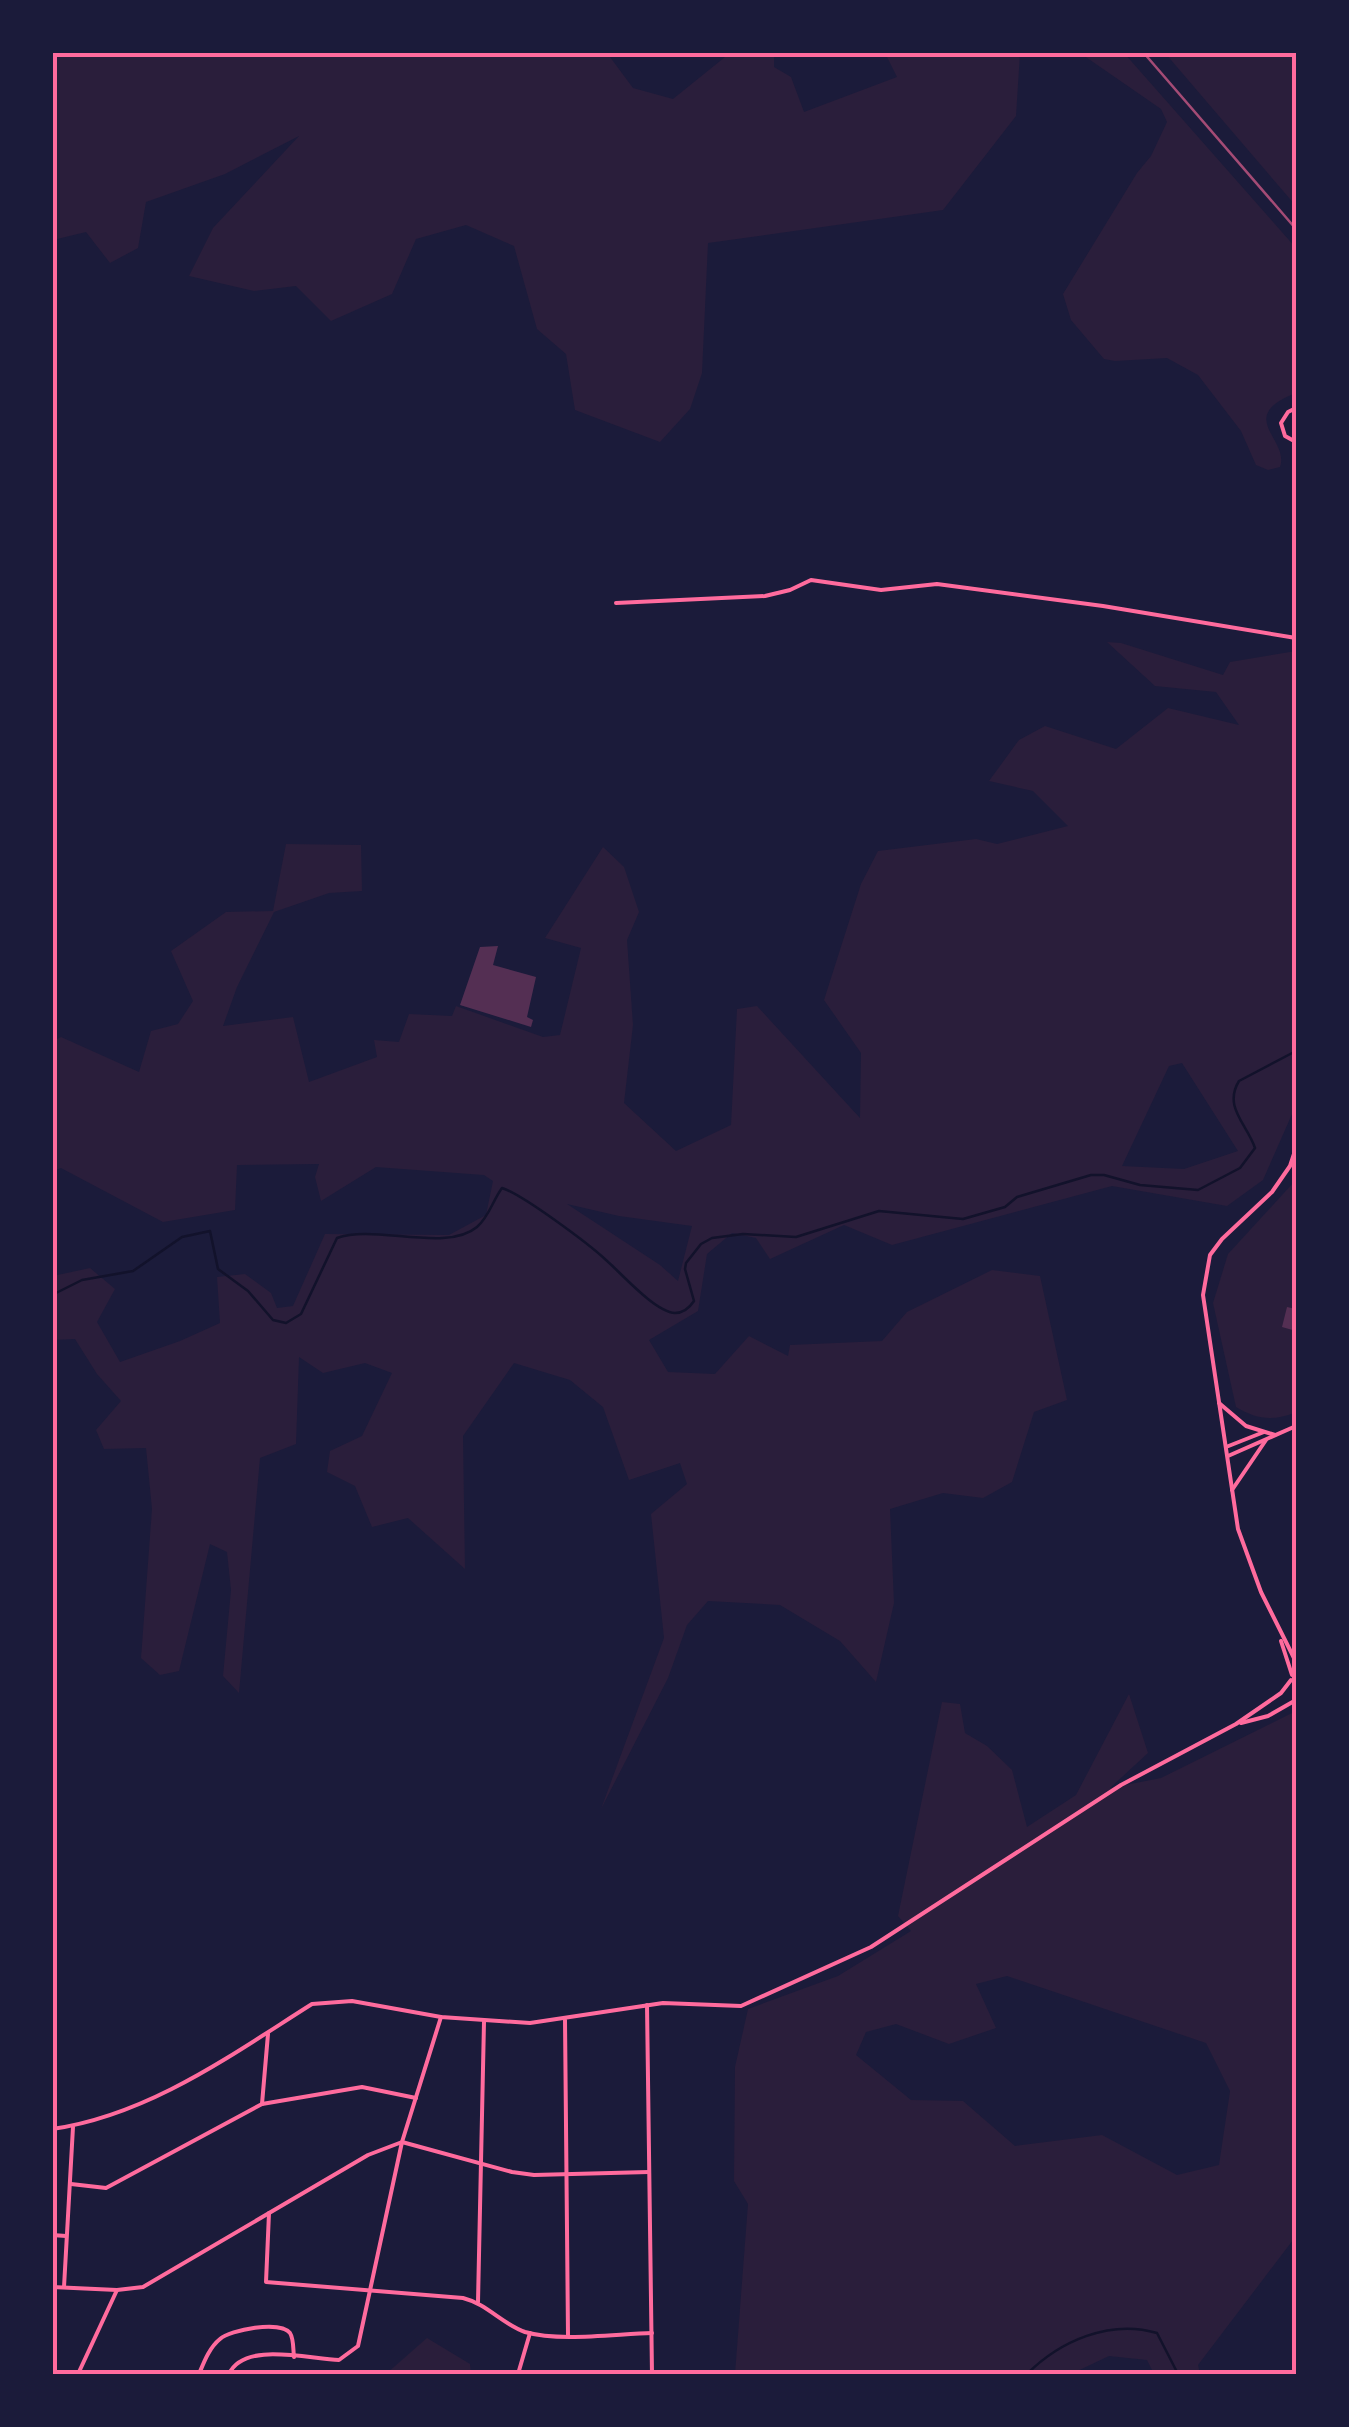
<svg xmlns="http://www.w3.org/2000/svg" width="1349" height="2427" font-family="'Alegreya Sans',sans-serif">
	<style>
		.green { fill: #2a1e3b; fill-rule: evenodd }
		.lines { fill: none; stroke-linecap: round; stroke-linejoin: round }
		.stream { stroke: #12122b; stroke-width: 2.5 }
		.building { fill: #542f53 }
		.minor { stroke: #ff6b9d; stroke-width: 4 }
		.rail { stroke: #a44b75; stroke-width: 2.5 }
		.neatline { fill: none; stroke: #ff6b9d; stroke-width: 4 }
	</style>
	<rect width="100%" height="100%" fill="#1b1b3a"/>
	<g class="green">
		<path d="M52 53H607L633 88 673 99 730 53H774V67L791 77 804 112 897 77 885 53H1020L1016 116 943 210 708 243 702 373 690 409 660 442 575 410 566 354 537 329 514 246 466 225 416 239 392 294 331 321 296 286 254 291 189 276 213 228 299 136 225 174 146 202 138 248 110 263 86 232 53 240Z"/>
		<path d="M1080 53H1124L1296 248V393C1234 417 1290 439 1280 467L1268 470 1256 465 1241 431 1198 375 1167 358 1115 361 1104 359 1071 320 1063 294 1137 173 1151 156 1167 122 1161 109Z"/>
		<path d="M1165 53H1296V206Z"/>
		<path d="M1107 642 1121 643 1223 675 1230 662 1296 651V1105L1263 1180 1227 1206 1112 1186 892 1245 844 1225 770 1259 756 1238 732 1233 707 1254 698 1311 649 1340 668 1372 715 1374 749 1336 788 1356 790 1345 882 1341 907 1312 992 1270 1040 1276 1067 1400 1034 1412 1012 1482 983 1498 943 1493 890 1509 894 1603 876 1682 840 1641 780 1605 708 1601 687 1625 668 1678 601 1809 664 1638 651 1514 687 1484 680 1463 629 1480 603 1407 570 1380 514 1363 463 1436 465 1569 408 1518 372 1527 355 1486 327 1472 330 1451 362 1436 392 1373 365 1363 323 1373 299 1357 296 1444 260 1458 239 1693 223 1676 231 1590 227 1552 210 1544 179 1671 160 1675 141 1658 152 1509 146 1448 104 1449 96 1430 121 1401 97 1374 75 1339 53 1340V1276L90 1268 115 1289 97 1322 120 1362 180 1341 220 1323 217 1277 245 1274 271 1293 277 1308 293 1306 325 1234 449 1235 486 1215 493 1181 484 1175 376 1167 321 1201 315 1177 319 1164 237 1165 235 1210 163 1222 61 1168 53 1171V1041L61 1037 139 1072 151 1031 178 1024 193 1001 171 951 226 912 273 911 286 844 361 845 362 891 329 893 274 912 237 987 223 1026 293 1017 309 1082 377 1057 374 1040 399 1042 409 1014 452 1016 456 1006 543 1037 560 1035 581 948 545 938 603 847 624 867 639 912 627 940 633 1025 624 1103 676 1151 731 1125 737 1009 757 1006 860 1118 861 1053 824 1000 861 884 878 851 976 839 997 844 1068 826 1033 791 989 781 1019 740 1045 726 1116 749 1168 708 1239 725 1216 692 1155 686ZM1182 1063 1238 1151 1184 1169 1122 1166 1169 1066ZM567 1204 619 1216 692 1226 678 1281 660 1265Z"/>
		<path d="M1294 1182 1296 1184V1412C1273 1422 1256 1419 1236 1407L1213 1303 1228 1254Z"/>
		<path d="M1129 1694 1148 1753 1110 1788 1161 1778 1296 1711V2236L1198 2365 1200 2374H1154L1147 2360 1109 2356 1071 2374H735L748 2204 734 2181 735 2067 748 2009 838 1976 911 1931 898 1916 942 1702 960 1704 965 1733 987 1746 1012 1770 1027 1827 1076 1795ZM1007 1976 1206 2043 1230 2091 1219 2165 1177 2175 1102 2135 1015 2146 963 2101 911 2100 856 2055 866 2032 896 2024 949 2044 996 2028 976 1984Z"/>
		<path d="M427 2338 470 2364 471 2374H386Z"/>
	</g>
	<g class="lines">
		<g class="stream">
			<path d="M52 1295 82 1280 133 1271 182 1237 210 1231 218 1269 248 1291 273 1320 286 1323 301 1314 337 1238C374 1224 446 1253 477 1227 489 1217 493 1200 502 1188 522 1194 589 1244 606 1260 621 1273 655 1312 675 1313 684 1313 690 1307 694 1301L685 1269 686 1263 701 1244 712 1238 743 1234 796 1237 879 1211 963 1219 1005 1207 1017 1197 1091 1175H1104L1140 1185 1198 1190 1240 1168 1255 1148C1247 1124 1223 1107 1239 1081L1296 1051"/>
			<path d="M1027 2374C1060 2341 1110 2319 1157 2333L1178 2374"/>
		</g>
	</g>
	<g class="building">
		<path d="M498 946 493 965 536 977 527 1017 533 1020 531 1027 460 1005 480 947Z"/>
		<path d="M1287 1307 1296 1309V1331L1282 1327Z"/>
	</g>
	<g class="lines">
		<g class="minor">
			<path d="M1296 408 1288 412 1281 423 1285 436 1296 442"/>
			<path d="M616 603 765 596 790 590 811 580 881 590 937 584 1103 606 1296 638"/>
			<path d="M1296 1148 1290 1166 1272 1192 1222 1239 1210 1255 1203 1295 1238 1529 1261 1592 1296 1662"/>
			<path d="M1219 1403 1246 1426 1275 1435"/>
			<path d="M1226 1447 1264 1432"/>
			<path d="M1228 1456 1296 1426"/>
			<path d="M1232 1490 1266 1440"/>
			<path d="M1281 1641 1292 1675"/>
			<path d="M1241 1723 1268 1716 1296 1700"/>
			<path d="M647 2005 652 2374"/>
			<path d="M565 2020 568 2335"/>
			<path d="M262 2104 268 2034"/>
			<path d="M52 2129C149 2115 231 2055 312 2004L352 2001 441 2017 530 2023 663 2003 741 2006 871 1947 1121 1785 1236 1724 1281 1693 1291 1680"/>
			<path d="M71 2184 106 2188 262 2104 362 2087 416 2098"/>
			<path d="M269 2213 266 2282 463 2298C487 2304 502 2324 525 2332 559 2342 615 2334 652 2333"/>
			<path d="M52 2235 66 2236"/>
			<path d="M52 2287 117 2290 143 2287 368 2155 402 2142 512 2172 534 2175 649 2172"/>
			<path d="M64 2287 73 2127"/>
			<path d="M478 2302 484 2022"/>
			<path d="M78 2374 117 2290"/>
			<path d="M199 2374C204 2362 209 2348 220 2339 230 2330 280 2320 290 2333 294 2339 293 2350 294 2357"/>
			<path d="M229 2374C244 2341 308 2359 339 2360L358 2346 402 2142 441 2017"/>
			<path d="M518 2374 530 2333"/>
		</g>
		<path class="rail" d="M1143 52 1296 229"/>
	</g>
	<rect width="1349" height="2427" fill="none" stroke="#1b1b3a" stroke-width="110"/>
	<rect x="55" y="55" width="1239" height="2317" class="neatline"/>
</svg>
